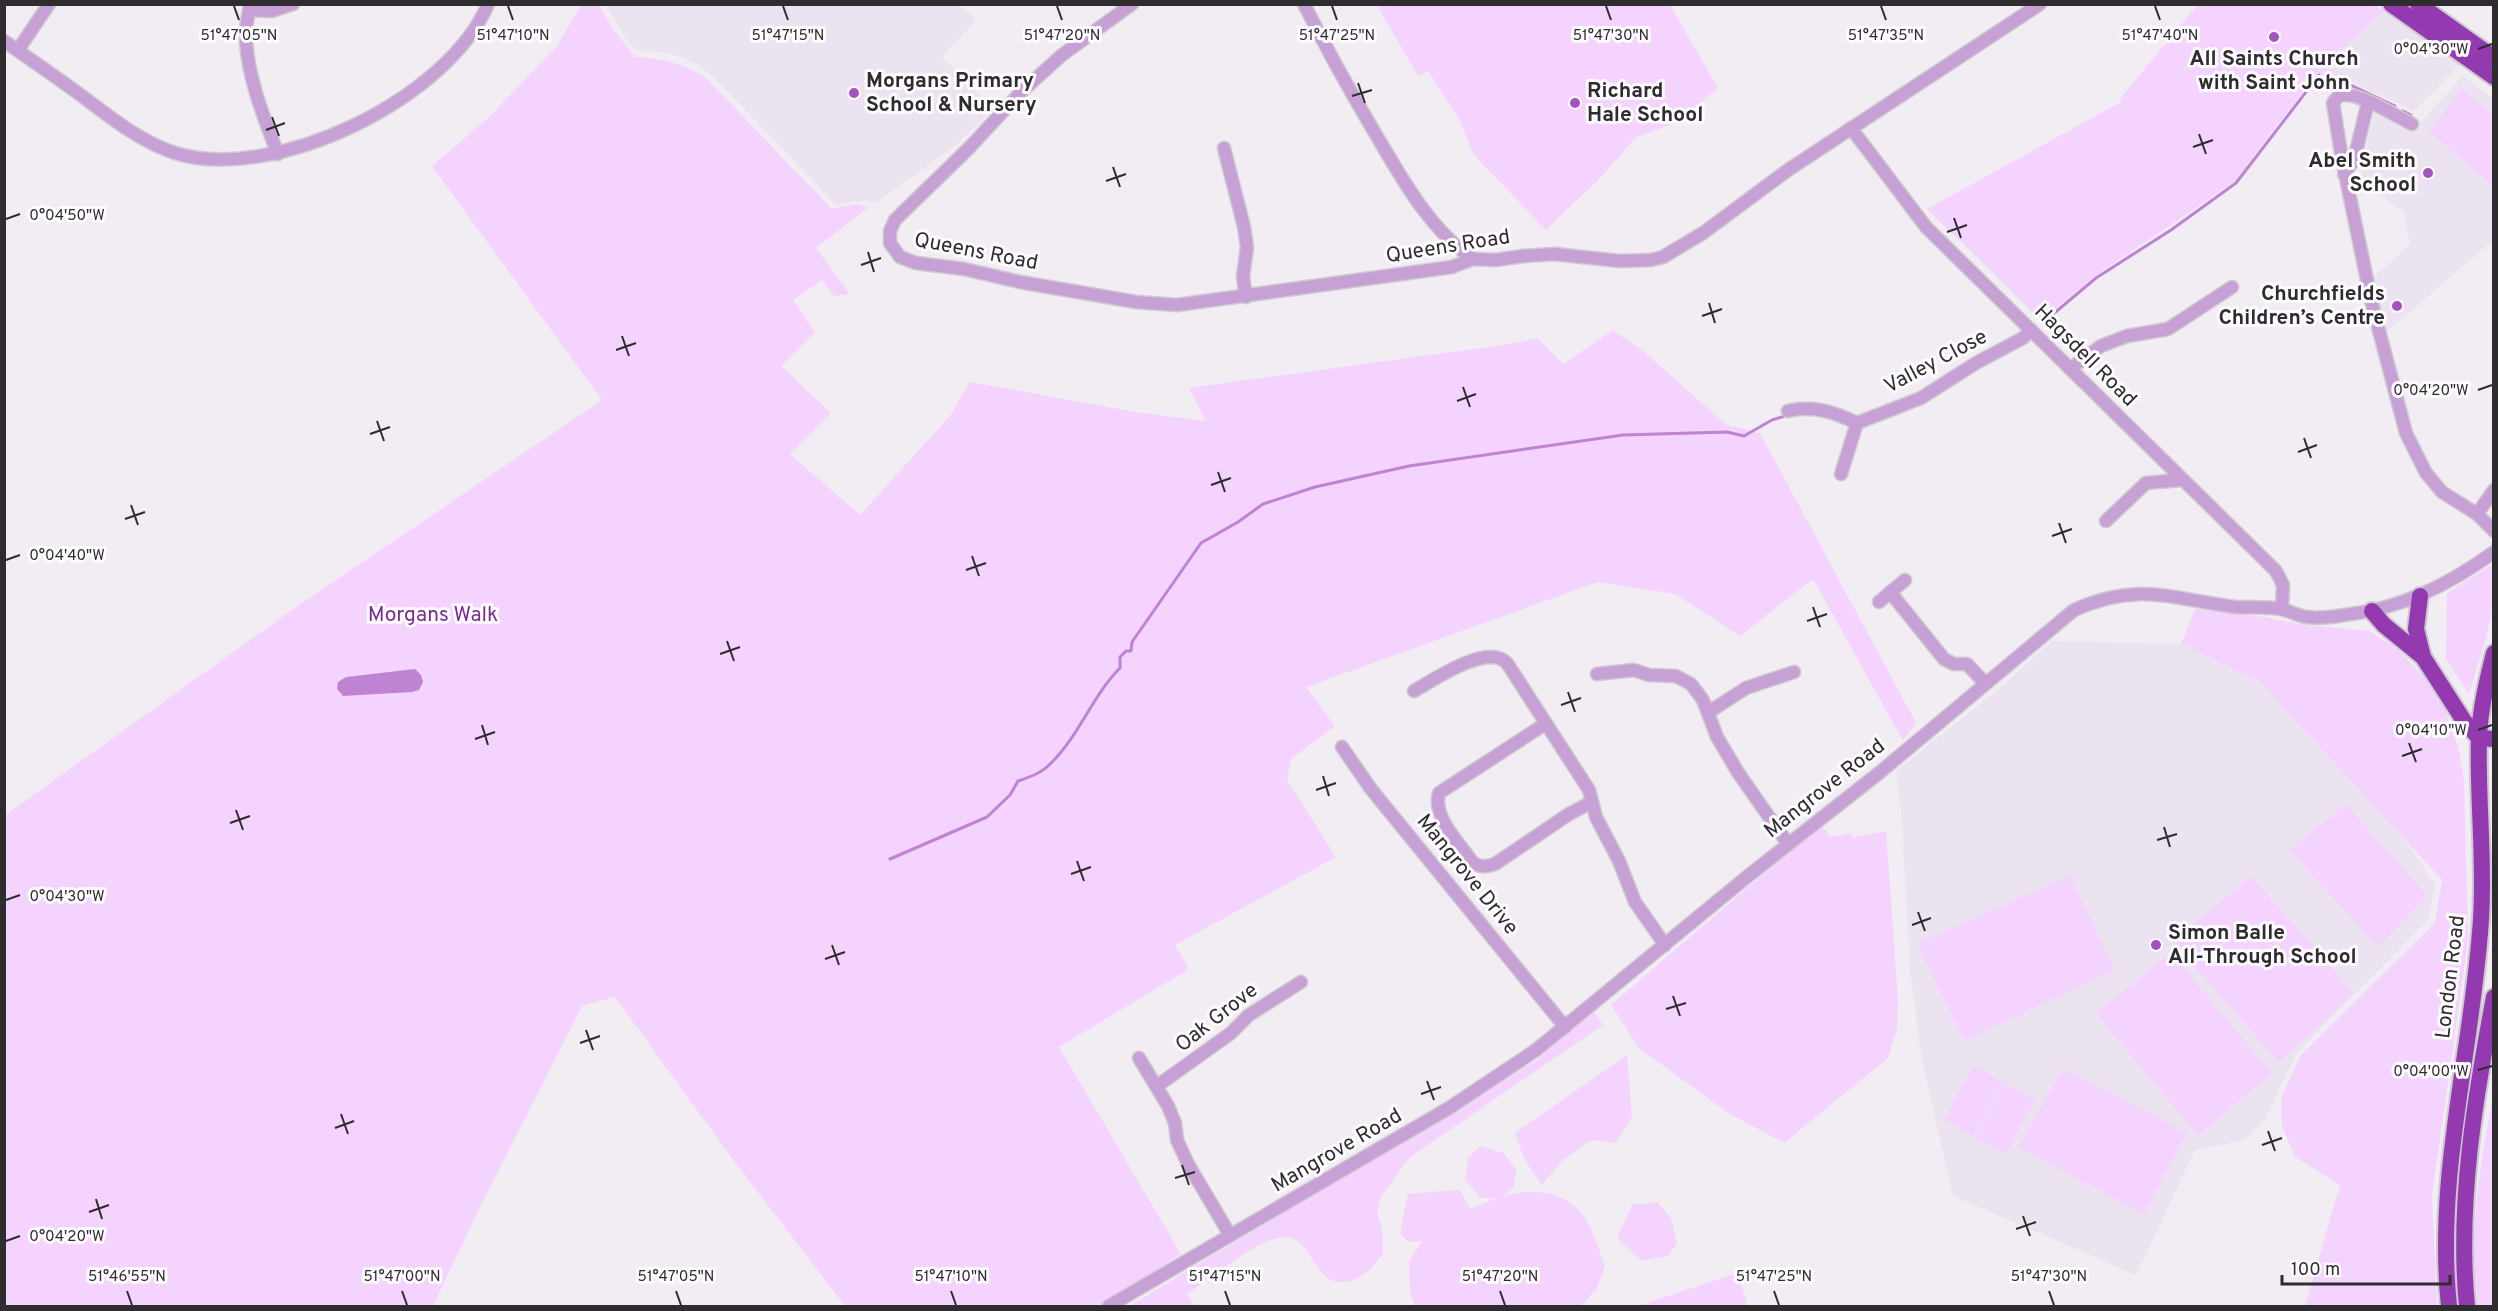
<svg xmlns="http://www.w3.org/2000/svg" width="2498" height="1311" font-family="Overpass,sans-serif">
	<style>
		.built { fill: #ece3f0 }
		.green { fill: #f4d3ff }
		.water { fill: #bf83d3 }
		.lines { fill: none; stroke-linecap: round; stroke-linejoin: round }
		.stream { stroke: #bf83d3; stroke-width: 3 }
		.minor-casing { stroke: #cecad0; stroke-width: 15 }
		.highway-casing { stroke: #cecad0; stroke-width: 20 }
		.minor { stroke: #c7a0d5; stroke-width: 12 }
		.highway { stroke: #943ab0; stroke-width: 16 }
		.ticks { fill: none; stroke: #2e2c2e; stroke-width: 2 }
		.poi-dot { fill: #a551bf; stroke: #fefbff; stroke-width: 2 }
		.labels { text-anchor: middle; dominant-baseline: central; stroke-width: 6; stroke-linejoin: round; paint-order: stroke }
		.poi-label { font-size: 21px; font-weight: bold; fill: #2e2c2e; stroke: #fefbff; text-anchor: start }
		.street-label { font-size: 21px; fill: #2e2c2e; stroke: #fefbff }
		.park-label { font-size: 21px; fill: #772e8d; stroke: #fefbff }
		.ticks-label { font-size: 15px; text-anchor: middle; fill: #2e2c2e; stroke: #fefbff; stroke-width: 6; stroke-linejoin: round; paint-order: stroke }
	</style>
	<rect width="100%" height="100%" fill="#f1edf3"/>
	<g class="built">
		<path d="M606 5H961L976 20 942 57 993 109 956 145 875 203 867 200 836 205 715 78 697 64 679 56 664 52 637 51 626 39Z"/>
		<path d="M2385 11 2462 62 2414 111 2341 78 2323 64Z"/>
		<path d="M2463 76 2493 99V240L2384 334 2372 279 2410 245 2403 211 2361 181 2362 165 2374 114 2405 126 2423 120Z"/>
		<path d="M2052 641 2181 644 2299 686 2435 884 2429 919 2297 1053 2264 1121 2245 1140 2195 1150 2136 1275 1953 1196 1922 1060 1910 970 1902 820 1896 771 1999 689Z"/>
	</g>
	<g class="green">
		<path d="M581 5H599L613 29 635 57C662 58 682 63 705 77L832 209 854 204 869 207 816 248 850 294 834 296 822 280 793 300 815 332 781 366 831 413 790 454 860 515 950 416 970 382 1135 412 1206 421 1189 388 1510 344 1537 338 1563 364 1613 330 1642 350 1727 425 1760 433 1916 723 1903 741 1813 579 1740 636 1675 594 1598 582 1306 687 1335 726 1291 759 1287 780 1336 857 1175 945 1188 967 1184 972 1059 1047 1181 1254 1100 1306H845L734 1161 615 997 582 1006 477 1213 433 1306H5L4 816 292 610 602 400 432 166 488 118 557 46Z"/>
		<path d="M1377 5H1670L1718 88 1676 123 1636 137 1602 176 1546 230 1473 154 1459 118 1428 71 1418 76Z"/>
		<path d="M2375 5 2385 11 2324 64 2341 78 2327 93 2313 78 2234 182 2095 276 2041 320 1927 209 2121 102 2120 99 2197 5Z"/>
		<path d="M2462 88 2493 114V186L2429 132Z"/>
		<path d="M2491 565C2498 610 2482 652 2469 694L2446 659 2447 593Z"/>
		<path d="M2195 609 2259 616 2305 625 2369 631 2396 648 2422 675 2446 712 2458 747 2464 781 2468 941 2432 1195 2437 1306H2305L2340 1185 2295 1157 2282 1126 2281 1098 2300 1056 2435 923 2442 880 2260 682 2181 644Z"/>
		<path d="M2346 804 2428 896 2378 947 2289 850Z"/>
		<path d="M1820 825 1831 837 1851 833 1853 838 1886 831 1898 1000 1897 1029 1888 1058 1784 1143 1728 1113 1639 1048 1611 1005Z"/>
		<path d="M2070 875 2115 970 1964 1041 1917 944Z"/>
		<path d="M2251 876 2354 993 2279 1063 2172 941Z"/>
		<path d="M2171 953 2272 1073 2198 1136 2096 1013Z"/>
		<path d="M1592 1009 1603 1025 1410 1157 1380 1198 1377 1213 1382 1228 1383 1254C1373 1267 1362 1280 1344 1282 1313 1285 1313 1238 1286 1237 1263 1235 1208 1280 1187 1294L1195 1306H1129L1537 1060Z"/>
		<path d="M1627 1055 1632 1117 1616 1143 1592 1140 1563 1160 1542 1185 1524 1159 1515 1133Z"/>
		<path d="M1973 1065 2004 1082 1974 1137 1944 1120Z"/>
		<path d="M2063 1068 2187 1132 2145 1215 2018 1147Z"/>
		<path d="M2005 1083 2036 1099 2006 1154 1975 1138Z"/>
		<path d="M2493 1095V1306H2478C2467 1236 2481 1164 2493 1095Z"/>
		<path d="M1480 1146 1504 1153 1516 1169 1514 1186 1503 1196C1534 1188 1565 1190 1585 1218 1594 1231 1599 1251 1605 1266L1596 1290 1581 1306H1415L1410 1293 1409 1261 1422 1241 1408 1242 1400 1233 1408 1194 1460 1190 1470 1209 1497 1198H1481L1465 1180 1468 1158Z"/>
		<path d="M1657 1202 1671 1218 1677 1244 1667 1256 1642 1261 1617 1238 1632 1205Z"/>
		<path d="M1738 1273 1747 1304 1741 1306H1637Z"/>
	</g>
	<path class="water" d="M415 669 421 675 423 682 419 690 412 692 343 696 337 689 338 682 346 677Z"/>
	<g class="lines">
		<g class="stream">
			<path d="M2342 81 2395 106"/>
			<path d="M2403 111 2411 115"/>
			<path d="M2052 315 2096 278 2171 230 2236 183 2319 75"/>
			<path d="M890 859 987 817 1010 795 1018 781C1030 777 1042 773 1051 763 1079 736 1092 696 1120 668V657L1126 651H1131L1132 642 1201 543 1238 522 1263 504 1315 487 1409 466 1623 435 1727 432 1744 436 1772 420 1788 415"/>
		</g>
		<g class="minor-casing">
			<g id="minor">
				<path d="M250 4C249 13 246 23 246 32 245 70 264 119 278 154"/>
				<path d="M1132 4 1062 55 1021 92 969 148 895 220 890 231V243L900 257 916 263 964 269 1020 282 1136 302 1177 305 1452 267 1473 259 1496 260 1523 256 1554 254 1620 261 1651 260 1663 257 1703 233 1788 170 2040 4"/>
				<path d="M1304 4C1326 48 1350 91 1375 133 1401 177 1429 229 1473 259"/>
				<path d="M250 10 271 11 293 4"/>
				<path d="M4 41C30 59 57 78 82 96 111 118 141 142 175 153 274 184 449 98 488 4"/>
				<path d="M18 50 49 4"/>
				<path d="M2412 124C2396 116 2360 93 2344 95 2338 95 2336 99 2333 103L2342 159 2372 304 2406 433 2426 473 2442 492 2477 514 2494 531"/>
				<path d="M1851 128 1926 227 2276 571 2283 585 2282 609"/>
				<path d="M1224 148 1244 227 1247 247 1243 277 1246 297"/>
				<path d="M2344 174 2354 160 2368 102"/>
				<path d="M2070 369 2101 346 2127 336 2168 329 2232 287"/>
				<path d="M1788 411C1813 405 1834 412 1857 423L1921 398 1976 363 2023 338 2031 330"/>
				<path d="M1841 474 1857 423"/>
				<path d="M2477 514 2494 490"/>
				<path d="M2106 521 2146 483 2181 480"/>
				<path d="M1890 592 1944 659 1954 664H1967L1985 683"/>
				<path d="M1879 602 1905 580"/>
				<path d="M1597 674 1634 670 1649 675 1676 676 1691 684 1703 700 1717 737 1739 774 1788 844"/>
				<path d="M1414 691C1435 679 1487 643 1507 663L1589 790 1596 817 1619 861 1635 902 1665 945"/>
				<path d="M1709 712 1746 688 1794 672"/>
				<path d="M1545 724 1439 793C1432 817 1460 844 1473 863 1481 867 1486 867 1495 864L1569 814 1592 802"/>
				<path d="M1342 747 1371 789 1565 1027"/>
				<path d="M1139 1058 1168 1106 1175 1123 1177 1140 1188 1164 1230 1235"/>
				<path d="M1157 1086 1231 1033 1249 1015 1301 982"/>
				<path d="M1109 1306 1449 1108 1536 1050 1748 876 1879 773 2074 610C2138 581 2172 599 2235 607 2250 608 2266 606 2281 609 2290 611 2298 616 2307 617 2319 619 2332 617 2344 615 2401 609 2448 585 2494 552"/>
			</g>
		</g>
		<g class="highway-casing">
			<g id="highway">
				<path d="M2391 4 2494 77"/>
				<path d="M2418 4 2494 58"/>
				<path d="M2420 596 2416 629 2423 657 2464 721 2479 738 2494 739"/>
				<path d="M2372 611 2384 625 2423 657"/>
				<path d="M2449 1306C2435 1175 2473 1049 2481 919 2485 858 2477 798 2479 738 2480 709 2487 681 2494 653"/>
				<path d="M2467 1306C2457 1203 2475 1098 2494 997"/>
			</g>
		</g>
		<use href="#minor" class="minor"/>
		<use href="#highway" class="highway"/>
	</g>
	<path class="ticks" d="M234 6 239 20M508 6 513 20M783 6 788 20M1057 6 1062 20M1332 6 1337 20M1606 6 1611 20M1881 6 1886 20M2155 6 2160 20M2478 49 2492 44M1358 83 1365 103M1352 96 1372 90M272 117 279 136M266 130 285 123M2199 134 2206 154M2193 147 2213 140M1113 167 1120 187M1106 181 1126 174M1954 218 1961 238M6 219 20 214M1947 232 1967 225M868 252 874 272M861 265 881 258M1709 303 1715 323M1702 316 1722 309M622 336 629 356M616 350 636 343M1463 387 1470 407M2478 390 2492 385M1457 401 1476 394M377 421 384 441M370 434 390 427M2304 438 2311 458M2298 452 2317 445M1218 472 1225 492M1211 485 1231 478M131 505 138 525M125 519 145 512M2059 523 2066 543M2052 536 2072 529M972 556 979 576M6 560 20 555M966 570 986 563M1813 607 1820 627M1807 621 1827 614M727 641 734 661M720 654 740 647M1568 692 1575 712M1561 705 1581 698M482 725 488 745M2478 730 2492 725M475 739 495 732M2409 743 2416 762M2402 756 2422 749M1323 776 1329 796M1316 790 1336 783M236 810 243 830M230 823 250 816M2164 827 2170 847M2157 840 2177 834M1077 861 1084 881M1071 874 1091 867M6 900 20 895M1918 912 1925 931M1912 925 1931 918M832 945 839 965M825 959 845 952M1673 996 1680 1016M1666 1009 1686 1003M586 1030 593 1050M580 1043 600 1036M2478 1070 2492 1066M1427 1081 1434 1100M1421 1094 1441 1087M341 1114 348 1134M335 1128 354 1121M2268 1131 2275 1151M2262 1145 2282 1138M1182 1165 1189 1185M1175 1178 1195 1172M96 1199 102 1219M89 1212 109 1205M2023 1216 2030 1236M2016 1229 2036 1222M6 1241 20 1236M127 1291 132 1305M402 1291 407 1305M676 1291 681 1305M951 1291 956 1305M1225 1291 1230 1305M1500 1291 1505 1305M1774 1291 1779 1305M2049 1291 2054 1305"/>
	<g class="poi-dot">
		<circle cx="2274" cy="37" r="6"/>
		<circle cx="854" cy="93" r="6"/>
		<circle cx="1575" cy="103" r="6"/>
		<circle cx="2428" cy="173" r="6"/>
		<circle cx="2397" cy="306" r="6"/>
		<circle cx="2156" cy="945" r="6"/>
	</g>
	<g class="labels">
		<g class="poi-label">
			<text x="2274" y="59" text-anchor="middle">All Saints Church<tspan x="2274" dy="24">with Saint John</tspan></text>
			<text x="866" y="81">Morgans Primary<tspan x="866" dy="24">School &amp; Nursery</tspan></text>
			<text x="1587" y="91">Richard<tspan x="1587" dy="24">Hale School</tspan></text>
			<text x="2416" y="161" text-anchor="end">Abel Smith<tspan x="2416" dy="24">School</tspan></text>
			<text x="2385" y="294" text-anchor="end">Churchfields<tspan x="2385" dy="24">Children’s Centre</tspan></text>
			<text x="2168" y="933">Simon Balle<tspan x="2168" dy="24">All-Through School</tspan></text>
		</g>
		<g class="street-label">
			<text transform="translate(1448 247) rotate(-9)">Queens Road</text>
			<text transform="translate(976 252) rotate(11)">Queens Road</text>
			<text transform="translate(2085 356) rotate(45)">Hagsdell Road</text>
			<text transform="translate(1936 362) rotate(-28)">Valley Close</text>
			<text transform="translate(1825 789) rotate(-38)">Mangrove Road</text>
			<text transform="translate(1467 875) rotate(51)">Mangrove Drive</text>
			<text transform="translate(2451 977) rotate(-83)">London Road</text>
			<text transform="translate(1217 1018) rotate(-38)">Oak Grove</text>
			<text transform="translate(1337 1151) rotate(-30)">Mangrove Road</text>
		</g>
		<g class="park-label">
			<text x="433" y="615">Morgans Walk</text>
		</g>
	</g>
	<g class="ticks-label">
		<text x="239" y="40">51°47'05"N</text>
		<text x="513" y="40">51°47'10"N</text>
		<text x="788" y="40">51°47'15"N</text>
		<text x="1062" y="40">51°47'20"N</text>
		<text x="1337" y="40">51°47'25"N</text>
		<text x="1611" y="40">51°47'30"N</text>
		<text x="1886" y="40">51°47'35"N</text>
		<text x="2160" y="40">51°47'40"N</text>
		<text x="2431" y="54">0°04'30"W</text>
		<text x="67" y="220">0°04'50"W</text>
		<text x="2431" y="395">0°04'20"W</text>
		<text x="67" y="560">0°04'40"W</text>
		<text x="2431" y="735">0°04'10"W</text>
		<text x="67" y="901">0°04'30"W</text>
		<text x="2431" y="1076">0°04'00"W</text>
		<text x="67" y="1241">0°04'20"W</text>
		<text x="127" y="1281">51°46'55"N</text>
		<text x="402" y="1281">51°47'00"N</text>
		<text x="676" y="1281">51°47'05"N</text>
		<text x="951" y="1281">51°47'10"N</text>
		<text x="1225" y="1281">51°47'15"N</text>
		<text x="1500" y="1281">51°47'20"N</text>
		<text x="1774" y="1281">51°47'25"N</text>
		<text x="2049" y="1281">51°47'30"N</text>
	</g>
	<rect width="2498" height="1311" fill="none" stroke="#2e2c2e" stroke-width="12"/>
	<path d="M2282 1275v9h168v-9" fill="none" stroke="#2e2c2e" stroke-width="3"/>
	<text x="2291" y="1275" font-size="18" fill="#2e2c2e" stroke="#fefbff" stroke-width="4.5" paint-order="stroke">100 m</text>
</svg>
